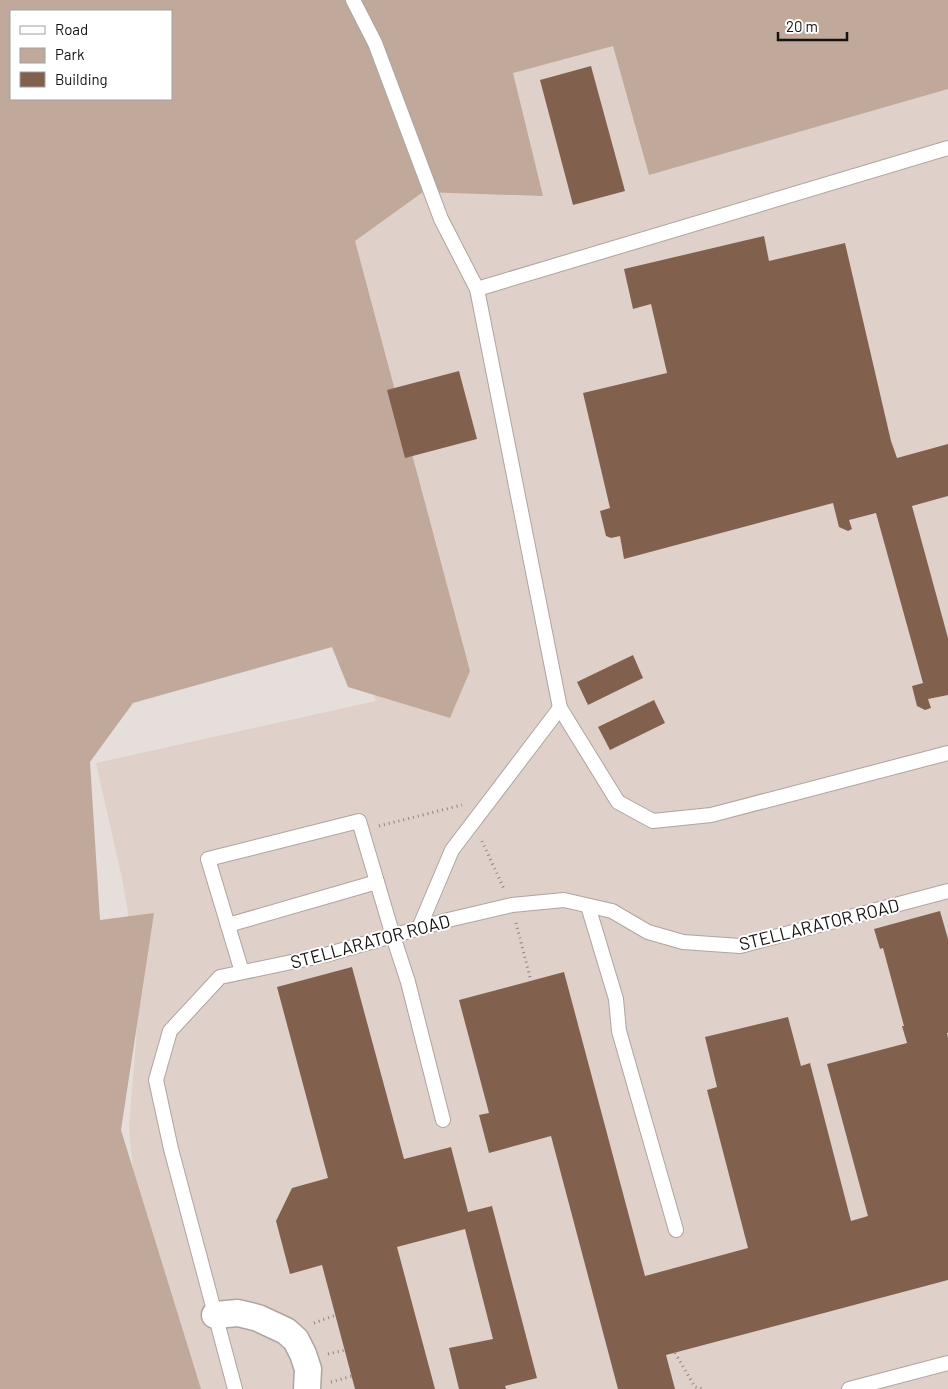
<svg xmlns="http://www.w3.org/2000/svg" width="948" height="1389" font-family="Barlow,sans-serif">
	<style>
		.built { fill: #dfd1c9 }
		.green { fill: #c0a99a; fill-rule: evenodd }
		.building { fill: #81614d }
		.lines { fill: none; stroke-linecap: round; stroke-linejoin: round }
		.lane-casing { stroke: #aca5a1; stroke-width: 16 }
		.street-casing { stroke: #aca5a1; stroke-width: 29 }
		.path { stroke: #8a8582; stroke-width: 3; stroke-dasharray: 1 4; stroke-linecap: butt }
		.lane { stroke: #fff; stroke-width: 14 }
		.street { stroke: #fff; stroke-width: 26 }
		.labels { text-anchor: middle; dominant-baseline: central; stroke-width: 4; stroke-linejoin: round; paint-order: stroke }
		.street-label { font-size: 18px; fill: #151211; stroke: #fff }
	</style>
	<rect width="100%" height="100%" fill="#e5deda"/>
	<path class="built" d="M948 13V1389H177L139 1241 129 1126 136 1041 139 978 122 878 96 763 376 701 358 663 326 273 500 65 563 40Z"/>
	<path class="green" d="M0 0H948V89L649 175 613 46 513 73 543 196 423 192 355 241 470 671 450 718 348 687 332 647 133 703 90 762 100 920 154 913 121 1130 201 1389H0ZM11 11H171V99H11Z"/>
	<g class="building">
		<path d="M591 66 625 191 573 205 540 80Z"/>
		<path d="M764 236 769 261 845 243 891 441 897 458 948 444V496L912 506 948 638V695L928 699 931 708 925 710 917 706 912 686 923 683 876 513 849 520 852 529 848 531 839 527 833 503 624 559 620 536 611 538 606 536 600 511 610 508 583 393 667 373 651 304 633 309 624 269Z"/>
		<path d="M459 371 477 439 405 458 387 390Z"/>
		<path d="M633 655 643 678 588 705 577 682Z"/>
		<path d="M654 700 665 723 610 750 598 727Z"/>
		<path d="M940 911 948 939V1033H947L948 1038V1280L666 1355 675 1389H618L551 1136 489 1153 479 1115 489 1113 459 1000 564 972 645 1276 748 1248 707 1090 717 1087 705 1037 788 1017 801 1066 810 1063 851 1221 868 1216 827 1064 907 1043 902 1026H904L883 948 880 949 874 929Z"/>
		<path d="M352 967 404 1159 451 1147 468 1212 492 1206 537 1378 505 1386 506 1389H459L449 1348 493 1339 465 1229 397 1247 435 1389H355L322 1265 290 1274 276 1221 292 1188 328 1178 277 987Z"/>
	</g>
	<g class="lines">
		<g class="lane-casing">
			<g id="lane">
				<path d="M353 0 375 43 441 219 477 289"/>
				<path d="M948 148 477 289 560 708 618 802 653 821 711 815 948 753"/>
				<path d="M588 906 616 999 619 1031 676 1230"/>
				<path d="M228 925 377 882"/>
				<path d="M419 928 452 850 560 708"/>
				<path d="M242 972 208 859 359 821 393 936 408 982 443 1120"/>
				<path d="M235 1389 171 1149 156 1080 170 1031 220 977 325 955 448 920 512 905 564 900 612 911 648 932 683 942 740 946 948 891"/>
				<path d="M849 1389 948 1363"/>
			</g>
		</g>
		<g class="street-casing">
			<path id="street" d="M215 1315 238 1313 258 1318 286 1331 296 1340 303 1354 308 1369 307 1389"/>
		</g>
		<g class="path">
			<path d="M379 826 462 805"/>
			<path d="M482 841 504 889"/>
			<path d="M516 923 531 981"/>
			<path d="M314 1323 336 1315"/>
			<path d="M675 1353 695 1387 704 1389"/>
			<path d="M328 1354 345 1350"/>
			<path d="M331 1382 352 1376"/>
		</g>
		<use href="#lane" class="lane"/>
		<use href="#street" class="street"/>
	</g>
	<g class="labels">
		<g class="street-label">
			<text transform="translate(819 924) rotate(-14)">STELLARATOR ROAD</text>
			<text transform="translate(370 941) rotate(-15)">STELLARATOR ROAD</text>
		</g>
	</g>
	<rect x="10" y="10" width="162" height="90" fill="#ffffff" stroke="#a1a0a0"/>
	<rect x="20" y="26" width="25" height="8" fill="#ffffff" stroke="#a1a0a0"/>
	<text x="55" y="35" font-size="15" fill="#151211">Road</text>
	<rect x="20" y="48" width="25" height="15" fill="#c0a99a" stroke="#a1a0a0"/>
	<text x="55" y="60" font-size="15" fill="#151211">Park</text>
	<rect x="20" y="72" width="25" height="15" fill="#81614d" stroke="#a1a0a0"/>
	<text x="55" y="85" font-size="15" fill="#151211">Building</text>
	<path d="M778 32v8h69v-8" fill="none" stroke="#151211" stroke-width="2.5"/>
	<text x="786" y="32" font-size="15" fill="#151211" stroke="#ffffff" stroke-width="4" paint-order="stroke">20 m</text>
</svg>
